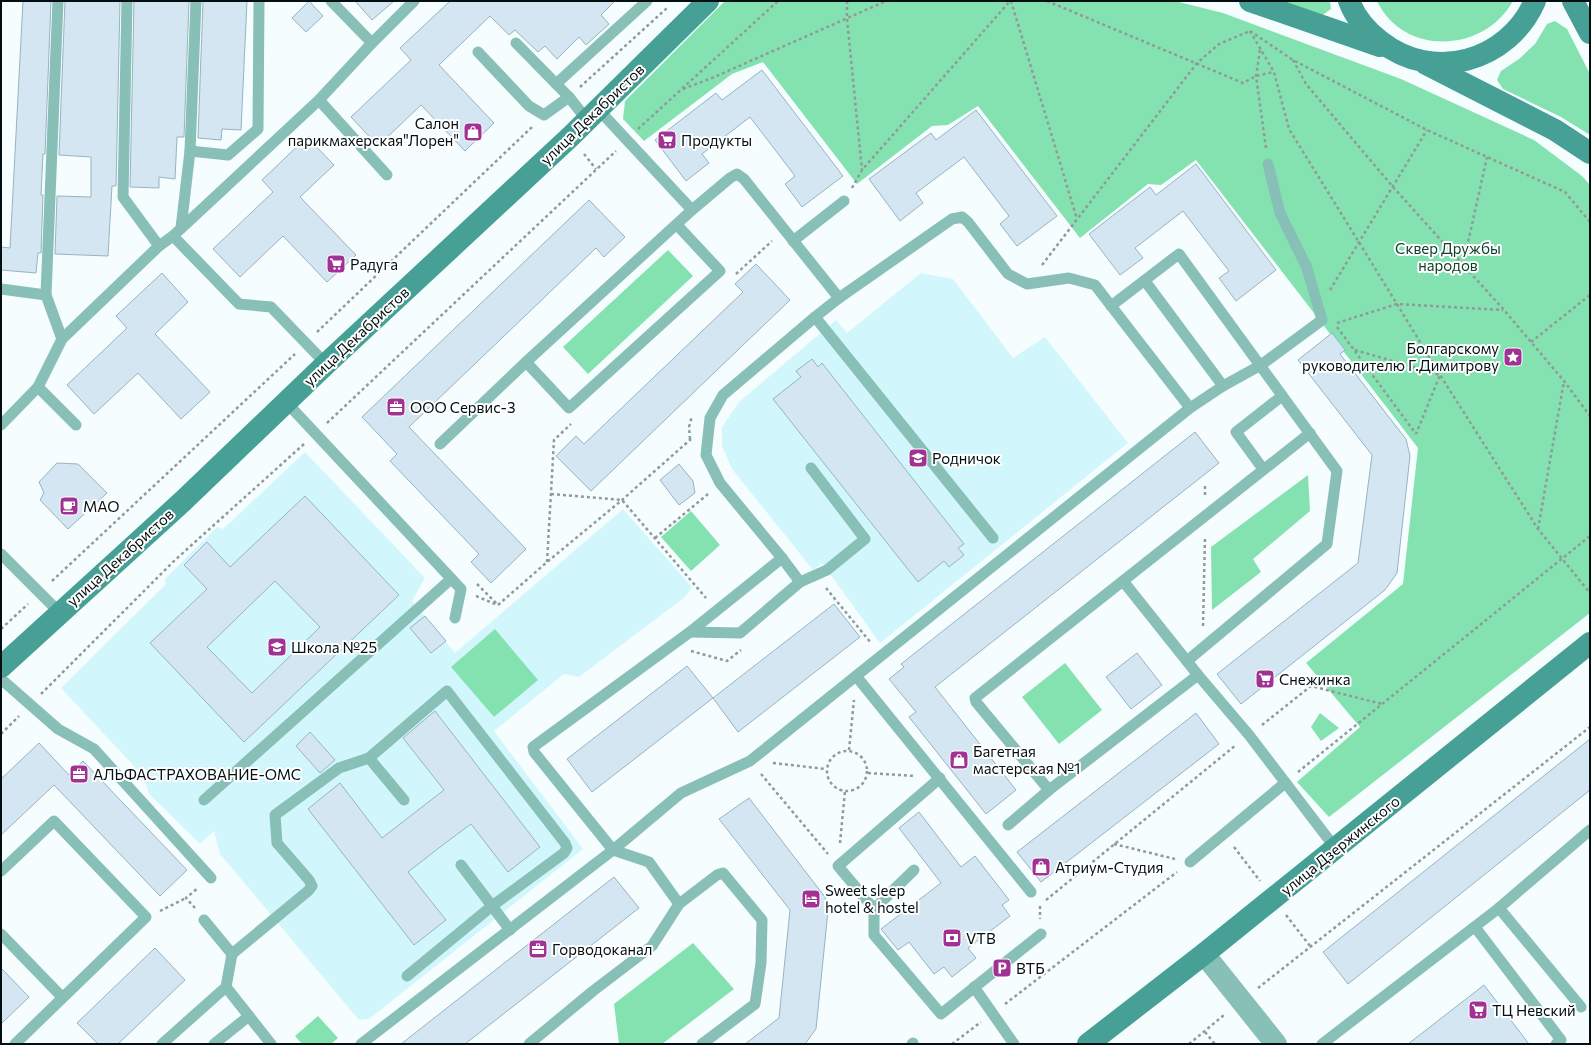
<svg xmlns="http://www.w3.org/2000/svg" width="1591" height="1045" font-family="Commissioner,sans-serif">
	<style>
		.built { fill: #d1f7fd }
		.green { fill: #84e2b1 }
		.building { fill: #d3e6f1; stroke: #97b3c4; fill-rule: evenodd }
		.lines { fill: none; stroke-linecap: round; stroke-linejoin: round }
		.path { stroke: #919a9b; stroke-width: 2.5; stroke-dasharray: 3 3; stroke-linecap: butt }
		.lane { stroke: #88bfb7; stroke-width: 11 }
		.street { stroke: #88bfb7; stroke-width: 22 }
		.secondary { stroke: #46a095; stroke-width: 22 }
		.labels { text-anchor: middle; dominant-baseline: central; stroke-width: 4; stroke-linejoin: round; paint-order: stroke }
		.street-label { font-size: 15px; fill: #030f11; stroke: #fff }
		.poi-label { font-size: 15px; fill: #030f11; stroke: #fff; text-anchor: start }
		.park-label { font-size: 15px; fill: #11402a; stroke: #fff }
	</style>
	<rect width="100%" height="100%" fill="#f6fdfe"/>
	<g class="built">
		<path d="M921 273 953 279 1013 358 1045 337 1128 443 880 643 822 563 813 570 732 469 722 446V427L739 402 836 320 847 333Z"/>
		<path d="M305 452 425 578 412 601 455 653 623 509 692 587 685 597 579 677 564 674 494 731 583 849 369 1019 359 1020 220 854 214 831 200 844 149 794 144 777 61 688 166 584 165 579 217 527 223 529Z"/>
	</g>
	<g class="green">
		<path d="M725 1H1175L1223 13 1401 79 1534 140 1582 176 1590 185V613L1329 817 1297 782 1360 727 1306 663 1403 584 1418 448 1196 160 1161 185 1148 184 1080 238 978 106 948 125 932 126 857 184 763 62 732 74 644 141 623 119 625 101Z"/>
		<path d="M1270 1H1330L1331 9 1321 16Z"/>
		<path d="M1377 1H1513C1484 53 1404 57 1377 1Z"/>
		<path d="M1555 21 1567 29 1590 74V135L1561 117 1503 89 1497 80 1501 71 1519 59 1535 44 1547 24Z"/>
		<path d="M668 250 693 276 588 374 563 347Z"/>
		<path d="M1308 475 1310 511 1253 559 1261 572 1212 610 1211 547Z"/>
		<path d="M691 511 720 545 691 571 661 537Z"/>
		<path d="M495 629 538 680 494 717 451 667Z"/>
		<path d="M1065 663 1102 710 1059 744 1022 697Z"/>
		<path d="M1320 713 1339 728 1321 741 1311 727Z"/>
		<path d="M693 943 734 989 662 1044H619L614 1004Z"/>
		<path d="M318 1016 338 1038 331 1044H302L295 1036Z"/>
	</g>
	<g class="building">
		<path d="M23 1H51L45 154H43L41 195H43L41 253H38L36 273 1 270V247L10 248Z"/>
		<path d="M65 1H120L116 186H112L108 256 55 254 57 196 91 197V157L59 155Z"/>
		<path d="M134 1H189L184 137H177L175 179 159 177V188L130 187Z"/>
		<path d="M203 1H247L241 130 222 129 221 140 198 138Z"/>
		<path d="M309 1 323 16 306 32 292 18Z"/>
		<path d="M355 1H394L372 20Z"/>
		<path d="M450 1H615L601 15 609 24 586 45 579 37 557 59 545 46 538 52 515 30 509 35 490 16 439 65 494 123 465 151 421 105 378 146 351 117 411 60 400 48Z"/>
		<path d="M762 70 843 176 802 207 785 184 795 176 750 117 702 154 709 163 686 181 655 140 716 93 722 100Z"/>
		<path d="M976 110 1057 216 1017 246 1000 224 1009 216 964 157 916 193 923 203 900 221 869 179 931 133 936 140Z"/>
		<path d="M307 137 334 165 300 197 356 255 327 282 283 236 240 277 213 249 273 192 262 180Z"/>
		<path d="M1196 164 1276 270 1236 301 1219 278 1229 271 1183 211 1135 248 1143 258 1120 275 1089 234 1150 187 1156 195Z"/>
		<path d="M589 200 625 237 604 257 596 248 409 427 526 549 491 583 471 562 479 554 390 461 397 454 362 417Z"/>
		<path d="M756 264 790 300 591 491 556 456 576 436 584 444 743 292 735 284Z"/>
		<path d="M162 273 188 302 155 334 210 392 181 419 138 373 94 414 67 385 127 328 116 316Z"/>
		<path d="M1332 333 1345 350 1340 354 1406 439 1410 456 1397 573 1385 590 1241 704 1217 674 1358 563 1372 455 1298 360Z"/>
		<path d="M812 359 818 367 822 363 964 544 958 548 964 555 949 567 944 561 918 582 773 399 801 377 796 371Z"/>
		<path d="M1195 432 1219 463 935 687 1016 790 986 814 909 717 916 712 889 679 904 667 901 664Z"/>
		<path d="M57 463 78 464 107 493 68 529 40 500 44 493 39 482Z"/>
		<path d="M679 464 693 481 695 493 679 505 660 480Z"/>
		<path d="M305 496 399 595 244 742 150 643 207 589 184 565 207 542 230 567ZM275 581 320 627 252 693 207 647Z"/>
		<path d="M834 604 860 637 738 732 713 698Z"/>
		<path d="M425 616 446 641 431 653 410 628Z"/>
		<path d="M1137 653 1162 685 1131 709 1106 677Z"/>
		<path d="M687 666 713 698 592 792 567 759Z"/>
		<path d="M435 711 540 847 508 872 471 824 444 844 408 872 446 920 414 945 308 809 340 783 382 838 444 790 403 738Z"/>
		<path d="M1196 713 1219 744 1041 882 1017 852Z"/>
		<path d="M310 732 335 760 320 773 296 746Z"/>
		<path d="M1590 739V790L1348 984 1323 952Z"/>
		<path d="M39 743 69 775 83 761 187 870 160 896 54 785 1 835V779Z"/>
		<path d="M749 798 825 897 828 911 816 1029 805 1044H745L779 1018 790 910 719 819Z"/>
		<path d="M919 812 961 867 975 856 1009 900 1002 905 1010 916 968 948 976 958 952 977 944 967 934 974 909 942 898 950 881 929 941 883 899 828Z"/>
		<path d="M614 877 639 908 465 1044H401Z"/>
		<path d="M155 948 185 980 118 1044H98L77 1023Z"/>
		<path d="M1 968 29 997 1 1024Z"/>
		<path d="M1484 985 1529 1044H1408Z"/>
	</g>
	<g class="lines">
		<g class="path">
			<path d="M847 1V19L862 170"/>
			<path d="M1011 1 1077 219"/>
			<path d="M1047 1 1243 83 1256 76 1273 72"/>
			<path d="M1250 31 1274 72 1289 129 1397 304 1440 375 1538 529 1590 593"/>
			<path d="M1250 31 1293 60 1427 130 1565 192 1590 222"/>
			<path d="M1260 50 1256 76 1266 148"/>
			<path d="M1293 60 1306 84 1393 187 1504 310 1564 381 1590 416"/>
			<path d="M580 87 667 8"/>
			<path d="M683 89 712 78 886 1"/>
			<path d="M638 129 778 1"/>
			<path d="M584 154 596 169"/>
			<path d="M852 188 862 170 1010 1"/>
			<path d="M1042 265 1197 63 1219 44 1250 31"/>
			<path d="M1463 265 1487 157"/>
			<path d="M736 274 772 241"/>
			<path d="M1330 290 1427 130"/>
			<path d="M1337 323 1397 304 1503 310"/>
			<path d="M1337 327 1416 434"/>
			<path d="M317 332 532 127"/>
			<path d="M1531 342 1590 295"/>
			<path d="M1355 350 1440 375 1416 434"/>
			<path d="M327 423 616 151"/>
			<path d="M690 439 689 427 692 416"/>
			<path d="M1205 486V496"/>
			<path d="M551 494 622 500 706 598"/>
			<path d="M1538 529 1564 381"/>
			<path d="M655 538 708 494"/>
			<path d="M547 562 554 440 571 424"/>
			<path d="M52 581 295 354"/>
			<path d="M477 584 498 605"/>
			<path d="M826 588 871 643"/>
			<path d="M476 596 495 604"/>
			<path d="M498 605 547 562 622 500 691 439"/>
			<path d="M1203 626 1205 537"/>
			<path d="M1 629 28 604"/>
			<path d="M691 651 727 661 741 650"/>
			<path d="M41 694 175 560 304 444"/>
			<path d="M1262 725 1311 686 1382 704"/>
			<path d="M1 734 19 716"/>
			<path d="M849 750 854 700"/>
			<circle cx="847" cy="771" r="20"/>
			<path d="M773 763 826 769"/>
			<path d="M1298 772 1590 536"/>
			<path d="M868 773 915 776"/>
			<path d="M761 774 828 854"/>
			<path d="M840 843 845 791"/>
			<path d="M1114 844 1175 859"/>
			<path d="M1234 847 1260 881"/>
			<path d="M1046 900 1236 745"/>
			<path d="M1040 906V919"/>
			<path d="M195 908 186 898 198 888"/>
			<path d="M160 911 186 898"/>
			<path d="M1286 915 1310 946"/>
			<path d="M1258 988 1590 727"/>
			<path d="M1005 1004 1177 872"/>
			<path d="M1205 1032 1215 1044"/>
			<path d="M952 1044 981 1022"/>
			<path d="M1189 1044 1224 1015"/>
		</g>
		<g class="lane">
			<path d="M58 1 46 295 62 339"/>
			<path d="M127 1 123 197 159 246"/>
			<path d="M331 1 372 43"/>
			<path d="M516 43 569 97 587 120"/>
			<path d="M478 52 529 106 544 115 569 97"/>
			<path d="M556 84 647 1"/>
			<path d="M319 100 387 175"/>
			<path d="M598 109 692 210"/>
			<path d="M190 151 228 155 258 129 259 1"/>
			<path d="M181 228 190 151 196 1"/>
			<path d="M173 236 239 304 271 307 326 364"/>
			<path d="M793 241 844 201"/>
			<path d="M1145 281 1223 386"/>
			<path d="M1 289 46 295"/>
			<path d="M1111 306 1179 254 1337 471 1327 544 1187 661"/>
			<path d="M815 317 993 538"/>
			<path d="M526 362 569 408 720 271 677 225"/>
			<path d="M38 387 76 425"/>
			<path d="M286 402 461 589 455 618"/>
			<path d="M1 425 38 387 62 339 159 246 173 236 319 100 372 43 414 1"/>
			<path d="M440 444 526 362 692 210 730 178 737 174 744 179 839 298"/>
			<path d="M1263 469 1236 432 1282 396"/>
			<path d="M1 554 60 613"/>
			<path d="M1123 581 1198 675 1249 735 1336 849"/>
			<path d="M800 582 782 558 720 483 706 455 710 418 723 395 815 317 839 298 952 219 962 217 968 222 1008 274 1027 284 1069 278 1095 285 1190 408"/>
			<path d="M690 632 740 633 800 582 827 570 865 539 811 468"/>
			<path d="M856 676 1031 892"/>
			<path d="M1 679 58 729 94 749 211 878"/>
			<path d="M369 758 404 800"/>
			<path d="M1049 790 976 702 975 698 1310 433"/>
			<path d="M204 800 451 579"/>
			<path d="M1008 825 1049 790 1198 675"/>
			<path d="M1190 862 1285 783"/>
			<path d="M461 865 510 930"/>
			<path d="M914 870 874 909V935L941 1014 1041 934"/>
			<path d="M1 871 54 821 146 917 15 1044"/>
			<path d="M679 904 649 862 613 850 534 752 533 747 690 632 782 558"/>
			<path d="M1499 908 1581 1007"/>
			<path d="M874 909 838 866 940 778"/>
			<path d="M204 920 232 954"/>
			<path d="M1475 927 1561 1040 1556 1044"/>
			<path d="M1 934 62 997"/>
			<path d="M226 987 271 1044"/>
			<path d="M974 987 1014 1044"/>
			<path d="M162 1044 226 987 232 954 308 891 312 886 309 880 277 843 275 815 339 768 369 758 447 691 565 843 567 848 564 853 492 906 407 976"/>
			<path d="M214 1044 249 1016"/>
			<path d="M361 1044 613 850 681 793 750 761 1190 408 1223 386 1261 365 1322 320 1307 268 1280 213 1268 164"/>
			<path d="M529 1044 593 991 652 946 679 904 717 875 723 873 762 920 761 963 755 1004 702 1044"/>
			<path d="M912 1044 913 1043"/>
			<path d="M1322 1044 1499 908 1590 830"/>
		</g>
		<path class="street" d="M1204 954 1276 1044"/>
		<g class="secondary">
			<path d="M1250 1 1380 46"/>
			<path d="M1349 1C1355 17 1367 31 1380 41 1433 83 1508 62 1535 1"/>
			<path d="M1573 1 1590 33"/>
			<path d="M1426 64 1555 130 1590 153"/>
			<path d="M1 667 183 501 326 364 570 137 708 1"/>
			<path d="M1088 1044 1204 954 1590 643"/>
		</g>
	</g>
	<defs>
		<g id="shop-square" transform="scale(1)"><rect x="-9" y="-9" width="18" height="18" rx="4" fill="#9f3292" stroke="#fff"/><path d="M-5-2.5h2.3a2.7 3.5 0 0 1 5.4 0H5L5.5 6h-11ZM-1.5-2.5h3a1.5 2.3 0 0 0-3 0Z" fill="#fff"/></g>
		<g id="supermarket-square" transform="scale(1)"><rect x="-9" y="-9" width="18" height="18" rx="4" fill="#9f3292" stroke="#fff"/><path d="M-6-5.5h2.5l.6 2H6L4.5 2H-2.5L-4.4-4H-6ZM-1.5 3.2a1.3 1.3 0 1 0 .1 0ZM3 3.2a1.3 1.3 0 1 0 .1 0Z" fill="#fff"/></g>
		<g id="sight-square" transform="scale(1)"><rect x="-9" y="-9" width="18" height="18" rx="4" fill="#9f3292" stroke="#fff"/><path d="M0-6L1.8-2.2L6-1.7L2.9 1.2L3.7 5.4L0 3.3L-3.7 5.4L-2.9 1.2L-6-1.7L-1.8-2.2Z" fill="#fff"/></g>
		<g id="office-square" transform="scale(1)"><rect x="-9" y="-9" width="18" height="18" rx="4" fill="#9f3292" stroke="#fff"/><path d="M-6-3h4V-5.5h4V-3h4V5H-6ZM-1-4.5V-3h2v-1.5ZM-6 0V1H6V0Z" fill="#fff"/></g>
		<g id="school-square" transform="scale(1)"><rect x="-9" y="-9" width="18" height="18" rx="4" fill="#9f3292" stroke="#fff"/><path d="M0-5L7-2L0 1L-7-2ZM-4 1L0 2.5L4 1V4Q0 6-4 4Z" fill="#fff"/></g>
		<g id="cafe-square" transform="scale(1)"><rect x="-9" y="-9" width="18" height="18" rx="4" fill="#9f3292" stroke="#fff"/><path d="M-5.5-4.5H6V0H3Q3 3.5 0 3.5H-2.5Q-5.5 3.5-5.5 0ZM3-3.2v2h1.7v-2ZM-6 4.5H4V6H-6Z" fill="#fff"/></g>
		<g id="hotel-square" transform="scale(1)"><rect x="-9" y="-9" width="18" height="18" rx="4" fill="#9f3292" stroke="#fff"/><path d="M-6-4.5h1.5V1H6V5H4.5V3h-9V5H-6ZM-4 0a1.8 1.8 0 1 1 3.6 0ZM.5 0V-2.5h3Q6-2.5 6 0Z" fill="#fff"/></g>
		<g id="bank-square" transform="scale(1)"><rect x="-9" y="-9" width="18" height="18" rx="4" fill="#9f3292" stroke="#fff"/><path d="M-6-4H6V4H-6ZM0-2.3a2.3 2.3 0 1 0 0 4.6a2.3 2.3 0 1 0 0-4.6Z" fill="#fff"/></g>
		<g id="parking-square" transform="scale(1)"><rect x="-9" y="-9" width="18" height="18" rx="4" fill="#9f3292" stroke="#fff"/><path d="M-3.5-5.5H1a3.5 3.5 0 0 1 0 7H-1V5.5H-3.5ZM-1-3.4V-.6H.8a1.4 1.4 0 0 0 0-2.8Z" fill="#fff"/></g>
	</defs>
	<g fill-rule="evenodd">
		<use href="#shop-square" x="473" y="132"/>
		<use href="#supermarket-square" x="667" y="140"/>
		<use href="#supermarket-square" x="336" y="264"/>
		<use href="#sight-square" x="1513" y="357"/>
		<use href="#office-square" x="396" y="407"/>
		<use href="#school-square" x="918" y="458"/>
		<use href="#cafe-square" x="69" y="506"/>
		<use href="#school-square" x="277" y="647"/>
		<use href="#supermarket-square" x="1265" y="679"/>
		<use href="#shop-square" x="959" y="760"/>
		<use href="#office-square" x="79" y="774"/>
		<use href="#shop-square" x="1041" y="867"/>
		<use href="#hotel-square" x="811" y="899"/>
		<use href="#bank-square" x="952" y="938"/>
		<use href="#office-square" x="538" y="949"/>
		<use href="#parking-square" x="1002" y="968"/>
		<use href="#supermarket-square" x="1478" y="1010"/>
	</g>
	<g class="labels">
		<g class="street-label">
			<text transform="translate(592 114) rotate(-44)">улица Декабристов</text>
			<text transform="translate(356 336) rotate(-43)">улица Декабристов</text>
			<text transform="translate(120 557) rotate(-42)">улица Декабристов</text>
			<text transform="translate(1340 845) rotate(-39)">улица Дзержинского</text>
		</g>
		<g class="poi-label">
			<text x="459" y="123" text-anchor="end">Салон<tspan x="459" dy="17">парикмахерская"Лорен"</tspan></text>
			<text x="681" y="140">Продукты</text>
			<text x="350" y="264">Радуга</text>
			<text x="1499" y="348" text-anchor="end">Болгарскому<tspan x="1499" dy="17">руководителю Г.Димитрову</tspan></text>
			<text x="410" y="407">ООО Сервис-3</text>
			<text x="932" y="458">Родничок</text>
			<text x="83" y="506">МАО</text>
			<text x="291" y="647">Школа №25</text>
			<text x="1279" y="679">Снежинка</text>
			<text x="973" y="751">Багетная<tspan x="973" dy="17">мастерская №1</tspan></text>
			<text x="93" y="774">АЛЬФАСТРАХОВАНИЕ-ОМС</text>
			<text x="1055" y="867">Атриум-Студия</text>
			<text x="825" y="890">Sweet sleep<tspan x="825" dy="17">hotel &amp; hostel</tspan></text>
			<text x="966" y="938">VTB</text>
			<text x="552" y="949">Горводоканал</text>
			<text x="1016" y="968">ВТБ</text>
			<text x="1492" y="1010">ТЦ Невский</text>
		</g>
		<g class="park-label">
			<text x="1448" y="248">Сквер Дружбы<tspan x="1448" dy="17">народов</tspan></text>
		</g>
	</g>
	<rect width="1591" height="1045" fill="none" stroke="#030f11" stroke-width="4"/>
</svg>
